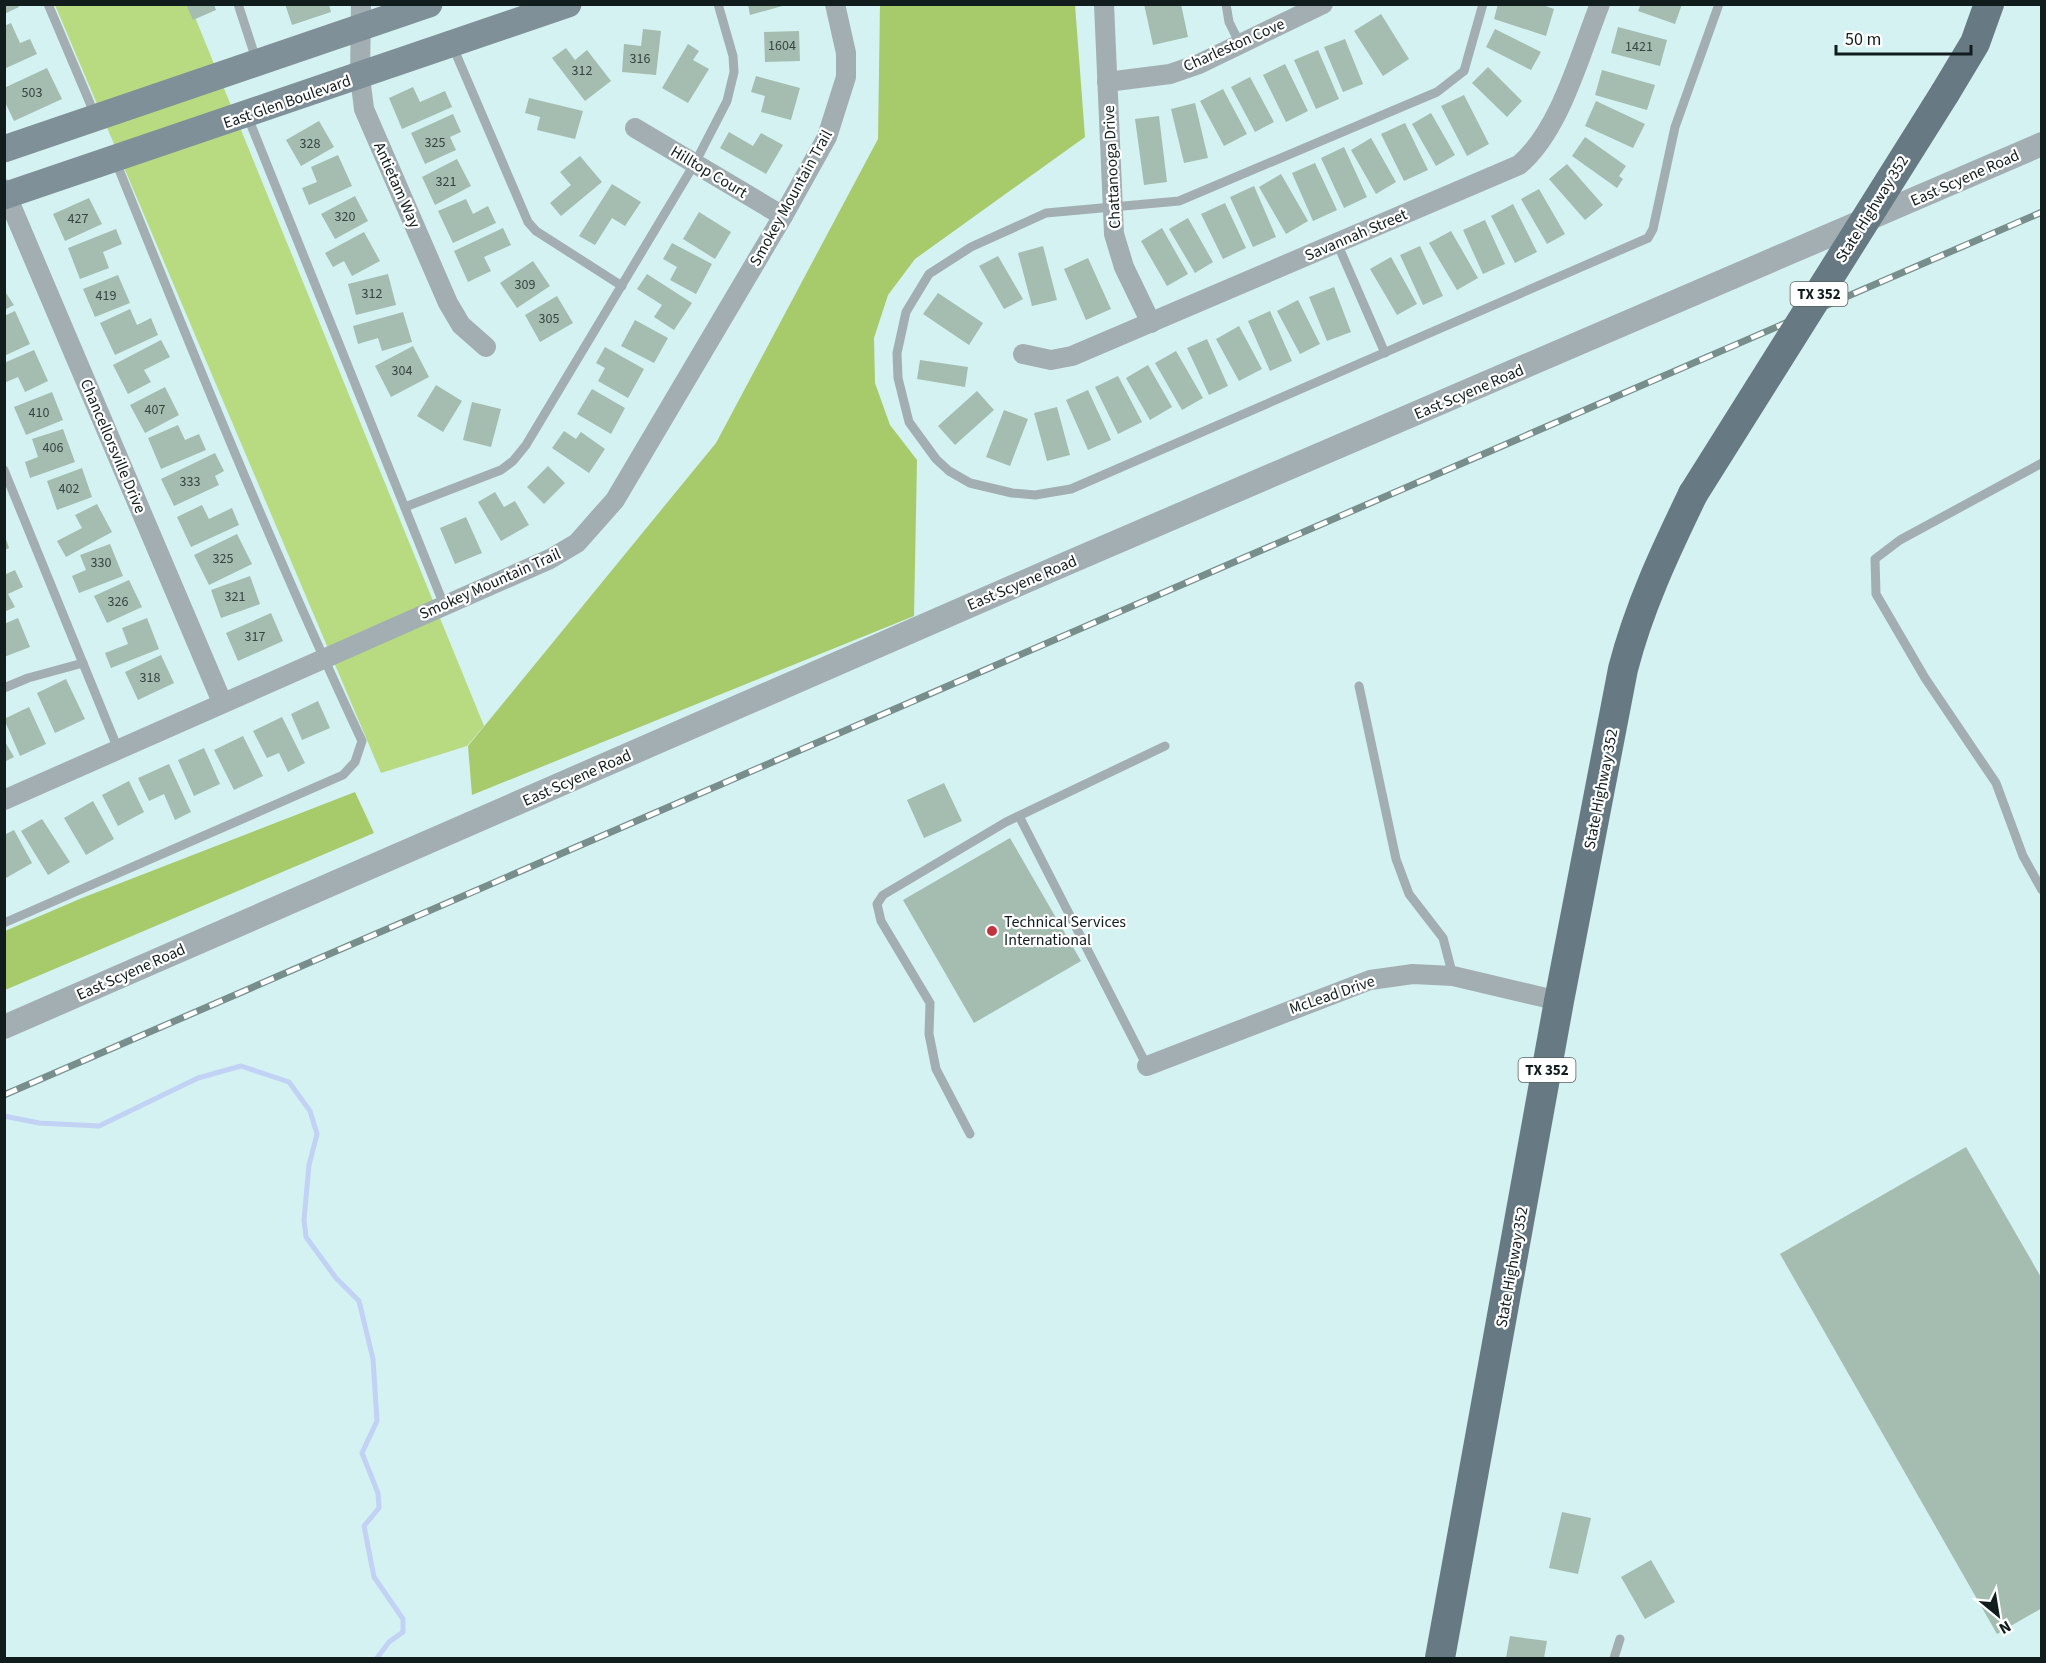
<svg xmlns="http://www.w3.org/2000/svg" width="2046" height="1663" font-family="'Source Sans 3',sans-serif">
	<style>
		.green { fill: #b8da80 }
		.forest { fill: #a7ca6b }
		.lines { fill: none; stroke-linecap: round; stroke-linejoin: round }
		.stream { stroke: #c1d2f4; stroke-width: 5 }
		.building { fill: #a5bdb0 }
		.service { stroke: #a3aeb3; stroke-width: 9 }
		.minor { stroke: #a3aeb3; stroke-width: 20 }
		.tertiary { stroke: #a3aeb3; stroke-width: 24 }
		.secondary { stroke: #809098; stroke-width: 27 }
		.primary { stroke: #677a84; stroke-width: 30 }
		.rail-casing { stroke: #788e8d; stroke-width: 7 }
		.rail { stroke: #fff; stroke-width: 4.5; stroke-dasharray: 14; stroke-linecap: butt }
		.primary-bridge { stroke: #677a84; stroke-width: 30 }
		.poi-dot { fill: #c3333f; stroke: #fff; stroke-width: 2 }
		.labels { text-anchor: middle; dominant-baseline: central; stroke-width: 4.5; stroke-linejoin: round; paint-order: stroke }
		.number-label { font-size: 14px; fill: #364441 }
		.shield { fill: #fff; stroke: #586060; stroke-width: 1.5 }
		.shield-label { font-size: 15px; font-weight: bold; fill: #111c1c }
		.street-label { font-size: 16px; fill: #111c1c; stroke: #fff }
		.poi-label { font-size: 16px; fill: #111c1c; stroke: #fff; text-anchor: start }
	</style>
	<rect width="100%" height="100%" fill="#d3f2f1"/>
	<path class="green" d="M55 5H190L484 726 467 746 381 773Z"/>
	<g class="forest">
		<path d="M880 5H1075L1085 137 915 259 888 295 874 338 875 383 890 425 917 460 914 616 472 795 468 746 716 443 878 139Z"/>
		<path d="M355 792 374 833 5 990V931L82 898Z"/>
	</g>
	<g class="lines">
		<path class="stream" d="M4 1116 39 1123 99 1126 198 1078 241 1066 289 1082 310 1111 317 1134 309 1165 304 1220 306 1237 336 1278 359 1301 373 1359 377 1421 362 1453 378 1493 379 1508 364 1526 374 1577 403 1619V1632L389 1642 377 1658"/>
	</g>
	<g class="building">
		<path d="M4 4H18L19 7 4 14Z"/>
		<path d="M186 4H214L216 10 193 20Z"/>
		<path d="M285 4H329L331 12 292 25Z"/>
		<path d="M748 4H786V5L750 15Z"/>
		<path d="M1144 4H1181L1188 37 1153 45Z"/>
		<path d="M1498 4H1540L1554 9 1546 36 1494 19Z"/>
		<path d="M1641 4H1682L1675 24 1638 11Z"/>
		<path d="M1381 14 1409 59 1383 76 1354 31Z"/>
		<path d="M11 23 20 43 30 39 37 54 4 69V26Z"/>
		<path d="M1618 27 1667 40 1660 66 1611 53Z"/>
		<path d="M643 29 661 31 656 75 622 72 624 44 641 46Z"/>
		<path d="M1495 29 1541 52 1531 70 1486 47Z"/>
		<path d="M799 31 800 61 765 62 764 32Z"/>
		<path d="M1345 39 1363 84 1343 92 1324 47Z"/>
		<path d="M688 44 699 51 693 60 709 69 688 103 662 88Z"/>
		<path d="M566 48 575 60 587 50 611 81 585 101 552 58Z"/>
		<path d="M1318 50 1339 99 1316 109 1294 60Z"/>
		<path d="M1285 64 1308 111 1286 122 1263 75Z"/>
		<path d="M1488 67 1522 101 1507 117 1472 83Z"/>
		<path d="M47 68 62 99 14 121 4 100V88Z"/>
		<path d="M1602 70 1655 85 1647 110 1595 95Z"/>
		<path d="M756 76 800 88 791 120 761 112 765 96 751 92Z"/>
		<path d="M1250 77 1274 122 1255 132 1231 87Z"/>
		<path d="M413 87 420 102 445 91 452 107 402 129 389 98Z"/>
		<path d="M1223 89 1247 134 1224 146 1200 101Z"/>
		<path d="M1464 95 1489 144 1467 156 1441 106Z"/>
		<path d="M529 98 583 111 575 139 537 130 540 117 525 113Z"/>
		<path d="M1596 101 1645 124 1633 148 1585 126Z"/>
		<path d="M1195 103 1208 158 1184 163 1171 109Z"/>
		<path d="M1431 113 1455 155 1436 166 1412 124Z"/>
		<path d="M453 114 461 132 450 137 456 150 425 164 411 133Z"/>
		<path d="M1159 116 1167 182 1144 185 1135 119Z"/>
		<path d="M319 121 334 147 301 166 286 140Z"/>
		<path d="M1405 123 1428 170 1404 181 1381 134Z"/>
		<path d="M729 132 753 146 761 133 783 145 766 174 720 148Z"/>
		<path d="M1585 137 1626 166 1619 176 1623 179 1617 188 1572 156Z"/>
		<path d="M1371 138 1396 182 1376 194 1351 150Z"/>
		<path d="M1344 147 1367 197 1344 208 1321 158Z"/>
		<path d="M338 155 352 186 309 205 302 188 317 182 311 167Z"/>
		<path d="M580 156 602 182 561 216 550 203 571 185 560 172Z"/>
		<path d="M457 159 471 186 435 205 422 177Z"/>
		<path d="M1315 163 1337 210 1313 221 1292 173Z"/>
		<path d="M1567 164 1603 205 1585 220 1549 179Z"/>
		<path d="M1281 174 1308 221 1286 234 1259 187Z"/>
		<path d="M612 184 641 202 625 226 612 218 595 245 579 236Z"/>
		<path d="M1254 186 1276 237 1253 247 1230 197Z"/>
		<path d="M1539 189 1565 234 1547 244 1521 199Z"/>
		<path d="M355 196 368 221 335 239 321 214Z"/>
		<path d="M89 198 102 224 65 241 53 214Z"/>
		<path d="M466 199 473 214 488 206 496 223 453 243 438 211Z"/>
		<path d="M1225 203 1246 248 1223 259 1201 214Z"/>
		<path d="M1513 204 1537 252 1515 263 1491 216Z"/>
		<path d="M699 212 731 232 715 259 683 239Z"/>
		<path d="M1188 218 1213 262 1195 273 1169 229Z"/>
		<path d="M1485 220 1505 264 1483 274 1463 230Z"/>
		<path d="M503 228 511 245 484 257 491 271 468 282 454 251Z"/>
		<path d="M1162 228 1188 274 1167 286 1141 241Z"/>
		<path d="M116 229 122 244 103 252 109 268 80 279 68 248Z"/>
		<path d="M1451 231 1478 278 1457 290 1429 243Z"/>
		<path d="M364 232 380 261 352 276 344 261 333 267 325 253Z"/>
		<path d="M672 243 712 264 696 294 670 280 677 267 663 259Z"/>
		<path d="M1043 246 1057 300 1032 306 1018 253Z"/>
		<path d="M1420 246 1443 296 1423 305 1400 255Z"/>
		<path d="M998 256 1023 299 1004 309 979 266Z"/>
		<path d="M1391 257 1417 304 1397 315 1370 269Z"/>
		<path d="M1088 258 1111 309 1086 320 1064 269Z"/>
		<path d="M533 261 550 286 517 308 500 283Z"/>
		<path d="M388 274 396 305 356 315 348 284Z"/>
		<path d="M647 274 692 303 674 330 654 317 662 305 637 289Z"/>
		<path d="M118 275 130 303 95 317 83 289Z"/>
		<path d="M1334 287 1351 332 1327 341 1309 297Z"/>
		<path d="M4 290 14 305 4 310Z"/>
		<path d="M938 293 983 323 969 345 923 314Z"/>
		<path d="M557 296 573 323 540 342 525 315Z"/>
		<path d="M1298 300 1320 344 1300 354 1277 311Z"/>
		<path d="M130 309 137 325 151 318 158 335 115 355 100 323Z"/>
		<path d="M15 311 30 344 4 356V316Z"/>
		<path d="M1270 311 1292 361 1270 371 1248 321Z"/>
		<path d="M403 312 412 342 382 351 378 338 358 344 353 326Z"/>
		<path d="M635 320 668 338 654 363 621 346Z"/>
		<path d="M1239 326 1262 369 1239 381 1216 339Z"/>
		<path d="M1207 339 1228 386 1209 395 1187 348Z"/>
		<path d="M161 340 170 357 144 370 151 382 128 394 113 365Z"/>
		<path d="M413 346 429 377 391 397 375 366Z"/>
		<path d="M605 347 644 369 628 398 598 381 605 368 596 363Z"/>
		<path d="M34 350 48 381 25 392 18 377 4 383V363Z"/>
		<path d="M1176 351 1203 398 1182 410 1155 363Z"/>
		<path d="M920 360 968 367 965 387 917 379Z"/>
		<path d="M1148 365 1172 407 1150 420 1126 378Z"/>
		<path d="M1118 376 1142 422 1118 434 1095 387Z"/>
		<path d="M436 385 462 401 443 432 417 416Z"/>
		<path d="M165 387 179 415 145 433 130 405Z"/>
		<path d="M592 389 625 408 611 434 577 414Z"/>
		<path d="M1088 390 1111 440 1088 450 1066 400Z"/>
		<path d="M977 391 994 410 955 445 938 426Z"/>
		<path d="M52 392 63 420 26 435 14 407Z"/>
		<path d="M472 402 501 409 491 447 463 440Z"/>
		<path d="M1057 407 1070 455 1047 461 1034 413Z"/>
		<path d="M1004 410 1028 419 1010 466 986 457Z"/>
		<path d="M178 425 185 440 199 434 206 450 161 469 148 438Z"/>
		<path d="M63 429 75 462 30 478 25 462 38 457 32 439Z"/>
		<path d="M564 431 576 439 581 432 605 449 589 473 552 448Z"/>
		<path d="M215 453 224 471 215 476 219 485 174 506 161 479Z"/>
		<path d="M548 466 565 483 544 504 527 487Z"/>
		<path d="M82 468 92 497 57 510 47 481Z"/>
		<path d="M495 492 504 507 515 501 529 525 501 541 478 502Z"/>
		<path d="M97 504 112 532 66 557 57 541 82 528 75 515Z"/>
		<path d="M202 505 209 519 232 508 239 525 191 547 177 517Z"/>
		<path d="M466 517 482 553 455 564 440 528Z"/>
		<path d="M237 534 252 564 209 585 194 555Z"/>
		<path d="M5 536 9 548 5 550Z"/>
		<path d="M110 544 123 576 79 593 72 576 86 570 80 555Z"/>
		<path d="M15 570 23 587 8 594 15 607 4 612V575Z"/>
		<path d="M250 576 260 604 221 618 211 590Z"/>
		<path d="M129 580 142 607 107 623 94 596Z"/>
		<path d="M271 613 283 641 238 661 226 633Z"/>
		<path d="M18 618 30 647 4 657V624Z"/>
		<path d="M147 618 159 649 111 668 105 653 128 644 122 628Z"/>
		<path d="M161 655 174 683 138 700 125 672Z"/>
		<path d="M66 679 85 719 55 733 37 693Z"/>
		<path d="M318 701 330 728 302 740 291 714Z"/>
		<path d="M29 707 46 744 20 756 4 719Z"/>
		<path d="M282 717 305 763 288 772 279 753 267 758 253 731Z"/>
		<path d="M243 736 263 776 234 790 214 750Z"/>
		<path d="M4 740 14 757 4 762Z"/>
		<path d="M204 748 220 784 194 796 178 760Z"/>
		<path d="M169 764 191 812 175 820 164 794 149 801 138 778Z"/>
		<path d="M129 781 144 812 118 826 102 795Z"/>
		<path d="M944 783 962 821 924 838 907 800Z"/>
		<path d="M93 801 114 839 86 855 64 818Z"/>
		<path d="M42 819 70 862 48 875 21 831Z"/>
		<path d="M14 830 32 863 6 878 4 835Z"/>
		<path d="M1010 838 1081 961 974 1023 903 900Z"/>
		<path d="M1966 1147 2042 1279V1608L1997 1634 1780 1254Z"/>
		<path d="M1562 1512 1591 1518 1578 1574 1549 1568Z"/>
		<path d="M1651 1560 1675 1602 1645 1619 1621 1577Z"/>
		<path d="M1510 1636 1547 1641 1544 1658H1506Z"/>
	</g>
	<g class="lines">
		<g class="service">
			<path d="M48 4 95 115"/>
			<path d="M238 4 256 59"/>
			<path d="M1226 4 1229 22 1240 44"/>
			<path d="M1483 4 1464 71 1437 92 1179 201 1046 213 971 247 929 274 906 312 897 353 898 378 909 422 936 459 949 471 970 483 1012 493 1035 495 1071 489 1648 238 1653 229 1675 127 1719 4"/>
			<path d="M453 47 528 222 536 231 622 286"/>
			<path d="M247 115 444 605"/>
			<path d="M1337 243 1385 353"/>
			<path d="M2042 463 1900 540 1875 559 1876 594 1925 678 1996 783 2023 856 2042 890"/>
			<path d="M4 470 118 749"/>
			<path d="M405 507 501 470 513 461 526 445 695 163 727 101 734 72 733 56 718 4"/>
			<path d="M1359 686 1396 859 1409 894 1443 938 1453 976"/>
			<path d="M4 688 28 678 83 663"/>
			<path d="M1019 816 1147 1066"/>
			<path d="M4 923 343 775 355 762 362 741C273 551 194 356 116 162"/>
			<path d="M970 1134 936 1069 929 1034 930 1003 881 921 877 904 883 895 1006 822 1165 746"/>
			<path d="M1614 1658 1620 1639"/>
		</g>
		<g class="minor">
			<path d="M361 4 360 77 364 109 448 303 461 325 486 347"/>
			<path d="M1104 4 1114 234 1124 267 1151 323"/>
			<path d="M1107 82 1170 74 1199 64 1323 4"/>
			<path d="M635 128 783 216"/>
			<path d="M4 189 222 702"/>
			<path d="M1023 354 1051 360 1072 356 1519 165C1560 131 1580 54 1600 4"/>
			<path d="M4 800 550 559 577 543 615 500 783 216 827 137 846 77V53L835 4"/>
			<path d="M1147 1066 1370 980 1413 974 1453 976 1559 1001"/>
		</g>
		<path class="tertiary" d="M4 1027 1063 565 2042 144"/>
		<g class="secondary">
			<path d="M4 149 429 4"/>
			<path d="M4 196 568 4"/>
		</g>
		<g class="primary">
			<path d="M1945 93 1975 43 1989 4"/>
			<path d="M1440 1658 1559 1001 1623 669C1639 607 1665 552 1693 494"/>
		</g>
		<g class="rail-casing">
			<path id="rail" d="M4 1095 2042 212"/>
		</g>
		<use href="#rail" class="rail"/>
		<path class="primary-bridge" d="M1693 494 1945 93"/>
	</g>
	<circle class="poi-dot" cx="992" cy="931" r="6"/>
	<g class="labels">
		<g class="number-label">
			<text x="782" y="46">1604</text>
			<text x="1639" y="47">1421</text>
			<text x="640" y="59">316</text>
			<text x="582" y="71">312</text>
			<text x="32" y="93">503</text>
			<text x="435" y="143">325</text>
			<text x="310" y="144">328</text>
			<text x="446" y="182">321</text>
			<text x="345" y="217">320</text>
			<text x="78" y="219">427</text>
			<text x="525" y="285">309</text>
			<text x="372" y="294">312</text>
			<text x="106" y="296">419</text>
			<text x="549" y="319">305</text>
			<text x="402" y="371">304</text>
			<text x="155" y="410">407</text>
			<text x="39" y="413">410</text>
			<text x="53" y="448">406</text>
			<text x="190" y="482">333</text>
			<text x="69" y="489">402</text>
			<text x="223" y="559">325</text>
			<text x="101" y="563">330</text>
			<text x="235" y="597">321</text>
			<text x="118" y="602">326</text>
			<text x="255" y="637">317</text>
			<text x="150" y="678">318</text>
		</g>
		<g class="shield">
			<rect x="1790.5" y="282" width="57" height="24" rx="4.5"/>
			<rect x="1518.5" y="1058" width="57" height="24" rx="4.5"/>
		</g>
		<g class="shield-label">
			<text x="1819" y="294">TX 352</text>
			<text x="1547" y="1070">TX 352</text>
		</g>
		<g class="street-label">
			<text transform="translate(1234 45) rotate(-24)">Charleston Cove</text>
			<text transform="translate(287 102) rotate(-19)">East Glen Boulevard</text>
			<text transform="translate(1112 167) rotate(-93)">Chattanooga Drive</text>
			<text transform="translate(709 172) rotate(31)">Hilltop Court</text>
			<text transform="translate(1965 178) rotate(-24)">East Scyene Road</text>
			<text transform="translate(397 185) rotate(66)">Antietam Way</text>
			<text transform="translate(791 198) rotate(-61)">Smokey Mountain Trail</text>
			<text transform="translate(1872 209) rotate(-58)">State Highway 352</text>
			<text transform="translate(1356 235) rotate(-23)">Savannah Street</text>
			<text transform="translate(1469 392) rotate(-23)">East Scyene Road</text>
			<text transform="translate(113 446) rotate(67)">Chancellorsville Drive</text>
			<text transform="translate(1022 583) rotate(-23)">East Scyene Road</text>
			<text transform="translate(490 584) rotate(-24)">Smokey Mountain Trail</text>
			<text transform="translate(577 778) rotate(-24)">East Scyene Road</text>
			<text transform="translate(1601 789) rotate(-79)">State Highway 352</text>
			<text transform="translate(131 972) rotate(-24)">East Scyene Road</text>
			<text transform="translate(1332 995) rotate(-19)">McLead Drive</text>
			<text transform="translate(1512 1267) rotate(-80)">State Highway 352</text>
		</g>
		<g class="poi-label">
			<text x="1004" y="922">Technical Services<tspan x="1004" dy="18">International</tspan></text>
		</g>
	</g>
	<rect width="2046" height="1663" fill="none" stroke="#111c1c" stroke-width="12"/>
	<g transform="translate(1998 1615) rotate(150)" stroke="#ffffff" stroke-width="4.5" paint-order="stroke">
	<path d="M0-4.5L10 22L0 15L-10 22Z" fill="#111c1c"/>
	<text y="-9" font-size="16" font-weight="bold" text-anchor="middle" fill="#111c1c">N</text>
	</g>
	<path d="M1836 45v9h135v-9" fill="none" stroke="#111c1c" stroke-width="3"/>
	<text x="1845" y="45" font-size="18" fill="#111c1c" stroke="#ffffff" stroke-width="4.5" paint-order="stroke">50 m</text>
</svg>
